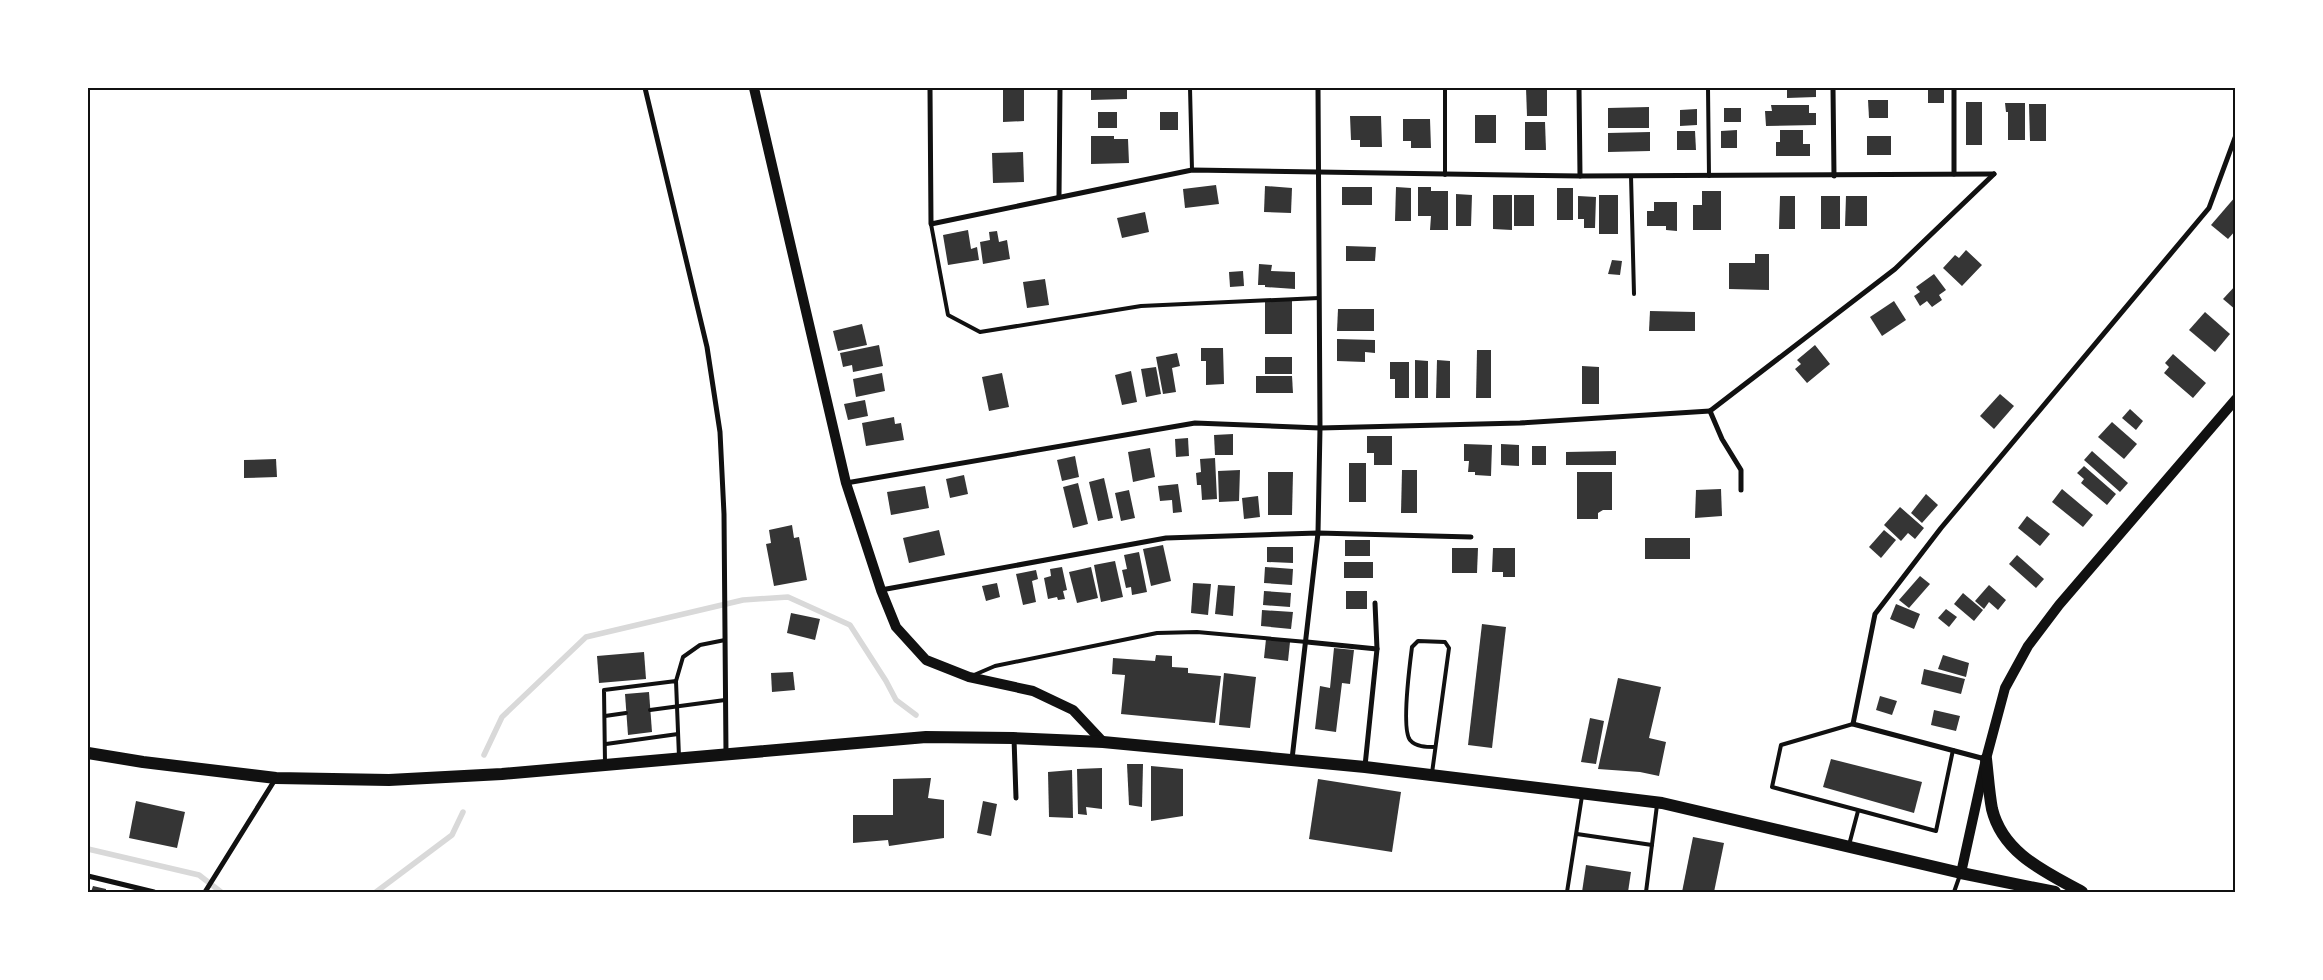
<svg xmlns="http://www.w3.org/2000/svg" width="2323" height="980" font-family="Rubik,sans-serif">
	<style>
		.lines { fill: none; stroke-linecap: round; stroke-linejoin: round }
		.stream { stroke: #d9d9d9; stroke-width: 5.5 }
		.building { fill: #353535 }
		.service { stroke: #111; stroke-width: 4 }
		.minor { stroke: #111; stroke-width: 5 }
		.secondary { stroke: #111; stroke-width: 10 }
		.primary { stroke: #111; stroke-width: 12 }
		.neatline { fill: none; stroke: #111; stroke-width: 2 }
	</style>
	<rect width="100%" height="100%" fill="#fff"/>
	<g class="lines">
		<g class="stream">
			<path d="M484 755 502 717 586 637 743 600 788 597 850 625 886 681 896 700 916 715"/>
			<path d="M88 849 199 875 221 892"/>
			<path d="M376 892 452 835 463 812"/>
		</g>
	</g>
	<g class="building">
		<path d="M1003 88H1024V121L1003 122Z"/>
		<path d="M1091 88H1127V99L1091 100Z"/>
		<path d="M1526 88H1547V116H1527Z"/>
		<path d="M1787 88H1816V97L1787 98Z"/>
		<rect x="1928" y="90" width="16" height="13"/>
		<path d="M1868 100H1888V118H1869Z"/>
		<rect x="1966" y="102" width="16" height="43"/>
		<path d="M2005 103H2025V140H2008V112H2006Z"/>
		<path d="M2029 104H2046V141H2030Z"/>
		<path d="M1771 105H1809V113H1816V125L1766 126 1765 111H1772Z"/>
		<path d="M1649 107V128H1608V108Z"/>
		<rect x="1724" y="108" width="17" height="14"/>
		<path d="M1697 109V125L1680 126V110Z"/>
		<rect x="1098" y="112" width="19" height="16"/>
		<rect x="1160" y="112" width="18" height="18"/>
		<rect x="1475" y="115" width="21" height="28"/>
		<path d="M1350 116H1381L1382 147H1360V140H1351Z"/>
		<path d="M1403 119H1430L1431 148H1411V141H1403Z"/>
		<path d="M1525 122H1545L1546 150H1525Z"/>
		<path d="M1737 130V148H1721V131Z"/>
		<path d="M1780 130H1803V144H1810V156H1776V142H1780Z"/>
		<path d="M1677 131H1695L1696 150H1677Z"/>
		<path d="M1650 132V151L1608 152V133Z"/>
		<path d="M1091 136H1114V139H1128L1129 163 1091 164Z"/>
		<rect x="1867" y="136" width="24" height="19"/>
		<path d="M1023 152 1024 182 993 183 992 153Z"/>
		<path d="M1216 185 1219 204 1185 208 1183 189Z"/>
		<path d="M1265 186 1292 188 1291 213 1264 212Z"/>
		<rect x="1342" y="187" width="30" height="18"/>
		<path d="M1396 187 1411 188V221H1395Z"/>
		<path d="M1418 187H1431V191H1448V230H1430L1431 216H1418Z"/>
		<rect x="1557" y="188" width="16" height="32"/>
		<path d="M1702 191H1721V230H1693V205H1702Z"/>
		<path d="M1456 194 1472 195 1471 226H1456Z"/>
		<path d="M1493 195H1512V230L1493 229Z"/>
		<rect x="1514" y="195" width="20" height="31"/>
		<rect x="1599" y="195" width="19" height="39"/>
		<path d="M1578 196 1596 197 1595 228H1584V219H1578Z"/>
		<path d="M1780 196H1795V229H1779Z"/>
		<rect x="1821" y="196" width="19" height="33"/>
		<path d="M1846 196H1867V226H1845Z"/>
		<path d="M2236 196V230L2228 239 2211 225Z"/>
		<path d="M1654 202H1677V231L1666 230V226H1647V211H1654Z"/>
		<path d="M1145 212 1149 232 1122 238 1117 218Z"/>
		<path d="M968 230 971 249 977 247 979 260 948 265 943 235Z"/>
		<path d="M997 231 999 242 1007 240 1010 259 983 264 980 242 990 240 989 232Z"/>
		<path d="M1346 246 1376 247 1375 261H1346Z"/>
		<path d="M1966 250 1982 265 1962 286 1943 268 1955 255 1959 258Z"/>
		<path d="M1755 254H1769V290L1729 289V263H1755Z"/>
		<path d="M1612 260 1622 261 1620 275 1608 274Z"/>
		<path d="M1259 264 1272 265 1271 271 1295 272V289L1265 287V285H1258Z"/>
		<path d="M1243 271 1244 286 1230 287 1229 272Z"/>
		<path d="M1934 274 1946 290 1939 295 1942 300 1932 307 1927 301 1920 306 1914 296 1920 292 1916 287Z"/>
		<path d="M1045 279 1049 305 1027 308 1023 282Z"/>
		<path d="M2236 285V310L2223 299Z"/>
		<rect x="1265" y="301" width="27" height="33"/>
		<path d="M1894 301 1906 320 1882 336 1870 317Z"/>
		<path d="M1338 309H1374V331H1337Z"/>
		<path d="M1650 311 1695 312V331H1649Z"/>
		<path d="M2205 312 2230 334 2215 352 2189 330Z"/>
		<path d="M862 324 867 345 838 351 833 331Z"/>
		<path d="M1337 339 1375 340V353L1365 352V362L1337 361Z"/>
		<path d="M879 345 883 366 853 372 852 365 843 367 840 353Z"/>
		<path d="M1815 345 1830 364 1807 383 1795 369 1801 364 1797 360Z"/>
		<path d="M1201 348H1223L1224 384 1206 385V361H1201Z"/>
		<path d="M1477 350H1491V398H1476Z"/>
		<path d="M1177 353 1180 366 1172 368 1176 392 1163 394 1156 357Z"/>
		<path d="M2173 354 2206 383 2193 398 2164 373 2169 367 2165 363Z"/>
		<rect x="1265" y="357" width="27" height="17"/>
		<path d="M1415 360 1428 361V398H1415Z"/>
		<path d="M1437 360 1450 361V398H1436Z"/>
		<path d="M1390 362H1409V398H1395V379H1390Z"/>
		<path d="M1582 366 1599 367V404H1582Z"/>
		<path d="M1156 367 1161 394 1146 397 1141 369Z"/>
		<path d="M1131 371 1137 402 1122 405 1115 375Z"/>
		<path d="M882 373 885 391 856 397 853 379Z"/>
		<path d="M1002 373 1009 407 989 411 982 377Z"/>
		<path d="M1256 376H1292L1293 393H1256Z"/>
		<path d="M2000 394 2014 406 1994 429 1980 416Z"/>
		<path d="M865 400 868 416 848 420 844 404Z"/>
		<path d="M2130 409 2143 421 2136 430 2122 418Z"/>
		<path d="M894 417 895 424 901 423 904 440 866 446 862 423Z"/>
		<path d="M2112 422 2137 444 2124 459 2098 437Z"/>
		<path d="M1233 434V455H1215L1214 435Z"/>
		<path d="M1367 436H1392V465H1374V453H1367Z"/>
		<path d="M1188 438 1189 456 1176 457 1175 439Z"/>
		<path d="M1464 444 1492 445 1491 476 1475 475V472H1468L1469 461H1464Z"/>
		<path d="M1501 444 1519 445V466L1501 465Z"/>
		<rect x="1532" y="446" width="14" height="19"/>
		<path d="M1150 448 1155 477 1133 482 1128 452Z"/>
		<path d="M1616 451V465H1566V452Z"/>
		<path d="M2092 451 2128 483 2120 492 2084 460Z"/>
		<path d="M1075 456 1079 477 1062 481 1057 460Z"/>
		<path d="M1215 458 1217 499 1202 500 1201 485H1197L1196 473 1201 472 1200 459Z"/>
		<path d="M276 459 277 477 244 478V460Z"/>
		<rect x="1349" y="463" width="17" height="39"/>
		<path d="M2084 466 2116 494 2107 505 2081 483 2084 479 2077 473Z"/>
		<path d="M1240 470 1239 501 1219 502 1218 471Z"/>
		<path d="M1402 470H1417V513H1401Z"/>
		<path d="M1268 472H1293L1292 515H1268Z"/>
		<path d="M1577 472H1612V510H1603L1598 513V519H1577Z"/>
		<path d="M964 475 968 494 950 498 946 479Z"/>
		<path d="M1104 478 1113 518 1098 521 1089 482Z"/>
		<path d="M1078 483 1088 524 1073 528 1063 487Z"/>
		<path d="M1178 484 1182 512 1173 513 1172 500 1160 501 1158 486Z"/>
		<path d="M925 486 929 508 891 515 887 492Z"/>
		<path d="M1721 489 1722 516 1695 518 1696 490Z"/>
		<path d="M2062 489 2093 515 2083 527 2052 502Z"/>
		<path d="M1129 490 1135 518 1121 521 1115 493Z"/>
		<path d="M1926 494 1938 505 1922 523 1911 513Z"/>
		<path d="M1258 496 1260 517 1244 519 1242 498Z"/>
		<path d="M1900 507 1924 528 1915 539 1908 533 1901 541 1884 525Z"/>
		<path d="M2027 516 2050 534 2040 546 2018 528Z"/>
		<path d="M792 525 794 538 799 537 807 580 774 586 766 544 771 543 769 530Z"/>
		<path d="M939 530 945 555 909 563 903 538Z"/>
		<path d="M1884 530 1896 540 1881 558 1869 547Z"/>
		<rect x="1645" y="538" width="45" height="21"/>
		<rect x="1345" y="540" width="25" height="16"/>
		<path d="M1163 545 1171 581 1151 586 1143 549Z"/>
		<path d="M1267 547H1293V563L1267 562Z"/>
		<path d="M1452 548H1478L1477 573H1452Z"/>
		<path d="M1493 548H1515V577H1503V572H1492Z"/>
		<path d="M1139 552 1147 592 1132 595 1131 587 1126 588 1122 570 1127 569 1124 555Z"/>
		<path d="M2017 555 2044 579 2036 588 2009 564Z"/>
		<path d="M1115 561 1123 597 1101 602 1094 565Z"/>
		<rect x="1344" y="562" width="29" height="16"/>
		<path d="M1062 567 1067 590 1063 591 1065 599 1058 600 1057 597 1048 599 1044 578 1051 576 1050 569Z"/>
		<path d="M1091 567 1098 598 1077 603 1069 572Z"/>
		<path d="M1265 567 1293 569 1292 585 1264 583Z"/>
		<path d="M1036 570 1038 579 1032 581 1036 602 1023 605 1016 574Z"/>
		<path d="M1920 576 1930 584 1909 608 1899 600Z"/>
		<path d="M997 583 1000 597 986 601 982 586Z"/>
		<path d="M1193 583 1211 584 1208 615 1191 613Z"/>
		<path d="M1218 585 1235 586 1233 616 1215 614Z"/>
		<path d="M1989 585 2006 600 1998 610 1989 602 1984 609 1975 601Z"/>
		<path d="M1264 591 1291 593 1290 607 1263 605Z"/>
		<rect x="1346" y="591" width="21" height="18"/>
		<path d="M1963 593 1983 610 1974 621 1954 604Z"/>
		<path d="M1896 604 1920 614 1914 629 1890 619Z"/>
		<path d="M1946 609 1957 617 1949 627 1938 618Z"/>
		<path d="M1262 610 1293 612 1291 629 1261 626Z"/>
		<path d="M791 613 820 619 815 640 787 633Z"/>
		<path d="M1482 624 1506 627 1492 748 1468 745Z"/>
		<path d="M1266 639 1290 642 1288 661 1264 658Z"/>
		<path d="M1334 648 1354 650 1350 684 1342 683 1336 732 1315 729 1320 686 1330 688Z"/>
		<path d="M644 652 646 679 599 683 597 656Z"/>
		<path d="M1156 655 1172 656V667L1188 668V673L1221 676 1215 723 1121 714 1125 675 1112 674 1113 658 1155 661Z"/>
		<path d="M1943 655 1969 663 1966 677 1938 669Z"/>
		<path d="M1924 669 1965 679 1961 694 1921 684Z"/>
		<path d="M793 672 795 690 772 692 771 673Z"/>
		<path d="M1224 673 1256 677 1250 728 1219 725Z"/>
		<path d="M1618 678 1661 687 1649 738 1666 742 1659 776 1640 772 1598 769Z"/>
		<path d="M649 692 652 732 628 735 625 694Z"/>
		<path d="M1880 696 1897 701 1892 715 1876 710Z"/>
		<path d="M1934 710 1960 716 1956 731 1931 725Z"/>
		<path d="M1590 718 1604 721 1596 764 1581 762Z"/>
		<path d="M1831 759 1922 782 1914 813 1823 787Z"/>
		<path d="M1127 764H1143L1142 807 1129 805Z"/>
		<path d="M1151 766 1183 769V816L1151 821Z"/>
		<path d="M1102 768V809L1086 807 1087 815 1078 814 1077 769Z"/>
		<path d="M1072 770 1073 818 1049 817 1048 772Z"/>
		<path d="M931 778 928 798 944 800V838L889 846 888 840 853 843V815H893V779Z"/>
		<path d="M1318 779 1401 792 1392 852 1309 839Z"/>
		<path d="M136 801 185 812 177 848 129 838Z"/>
		<path d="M983 801 997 804 991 836 977 833Z"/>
		<path d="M1693 837 1724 843 1714 892H1682Z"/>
		<path d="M1586 865 1631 872 1628 892H1582Z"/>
		<path d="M93 886 106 889V892H91Z"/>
	</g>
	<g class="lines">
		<g class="service">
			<path d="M1190 88 1192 170"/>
			<path d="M1445 88V175"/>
			<path d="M1708 88 1709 176"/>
			<path d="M1631 176 1634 294"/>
			<path d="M931 224 948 315 980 332 1141 306 1319 298"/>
			<path d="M974 675 995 666 1157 633 1197 632 1307 642"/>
			<path d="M676 681 683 657 700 645 725 640"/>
			<path d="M650 710 725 700"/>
			<path d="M605 716 626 713"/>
			<path d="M1853 724 1781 745 1772 787 1936 831 1953 750"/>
			<path d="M606 744 678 734"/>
			<path d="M605 763 604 690 676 681 679 757"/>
			<path d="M1432 773 1449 648 1445 642 1418 641 1412 647C1410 663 1401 729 1410 740 1416 747 1426 747 1435 747"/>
			<path d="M1577 834 1652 845"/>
			<path d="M1849 845 1858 811"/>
			<path d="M1567 892 1582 796"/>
			<path d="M1646 892 1657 805"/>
			<path d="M1954 892 1960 875"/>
		</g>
		<g class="minor">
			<path d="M645 88 707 347 720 432 724 514 726 754"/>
			<path d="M930 88 931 224 1192 170 1580 176 1994 174"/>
			<path d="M1579 88 1580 176"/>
			<path d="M1833 88 1834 176"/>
			<path d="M1954 174V88"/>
			<path d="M1059 196 1060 88"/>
			<path d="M1710 411 1895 269 1994 174"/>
			<path d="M1710 411 1722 439 1741 470V490"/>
			<path d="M846 483 1195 423 1320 428 1520 423 1710 411"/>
			<path d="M881 590 1166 538 1318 533 1471 537"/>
			<path d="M1307 642 1377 649"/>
			<path d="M1014 738 1016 798"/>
			<path d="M1292 759 1318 533 1320 428 1318 88"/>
			<path d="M1985 759 1853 724 1875 614 1941 528 2209 208 2236 135"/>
			<path d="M1365 766 1377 649 1375 603"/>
			<path d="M88 876 154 892"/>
			<path d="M205 892 276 778"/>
		</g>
		<g class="secondary">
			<path d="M754 88 846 483 881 590 896 627 926 660 969 677 1033 691 1073 710 1103 742"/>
			<path d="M1961 873 1986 759 2005 688 2028 646 2059 605 2236 399"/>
		</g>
		<g class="primary">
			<path d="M88 753 143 762 276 778 389 780 502 774 926 737 1013 738 1103 742 1365 767 1662 803 1961 873 2055 892"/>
			<path d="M1986 759C1988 776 1989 793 1992 809 2003 854 2046 872 2082 892"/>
		</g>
	</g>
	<rect width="2323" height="980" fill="none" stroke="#ffffff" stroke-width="178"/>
	<rect x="89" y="89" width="2145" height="802" class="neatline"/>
</svg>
